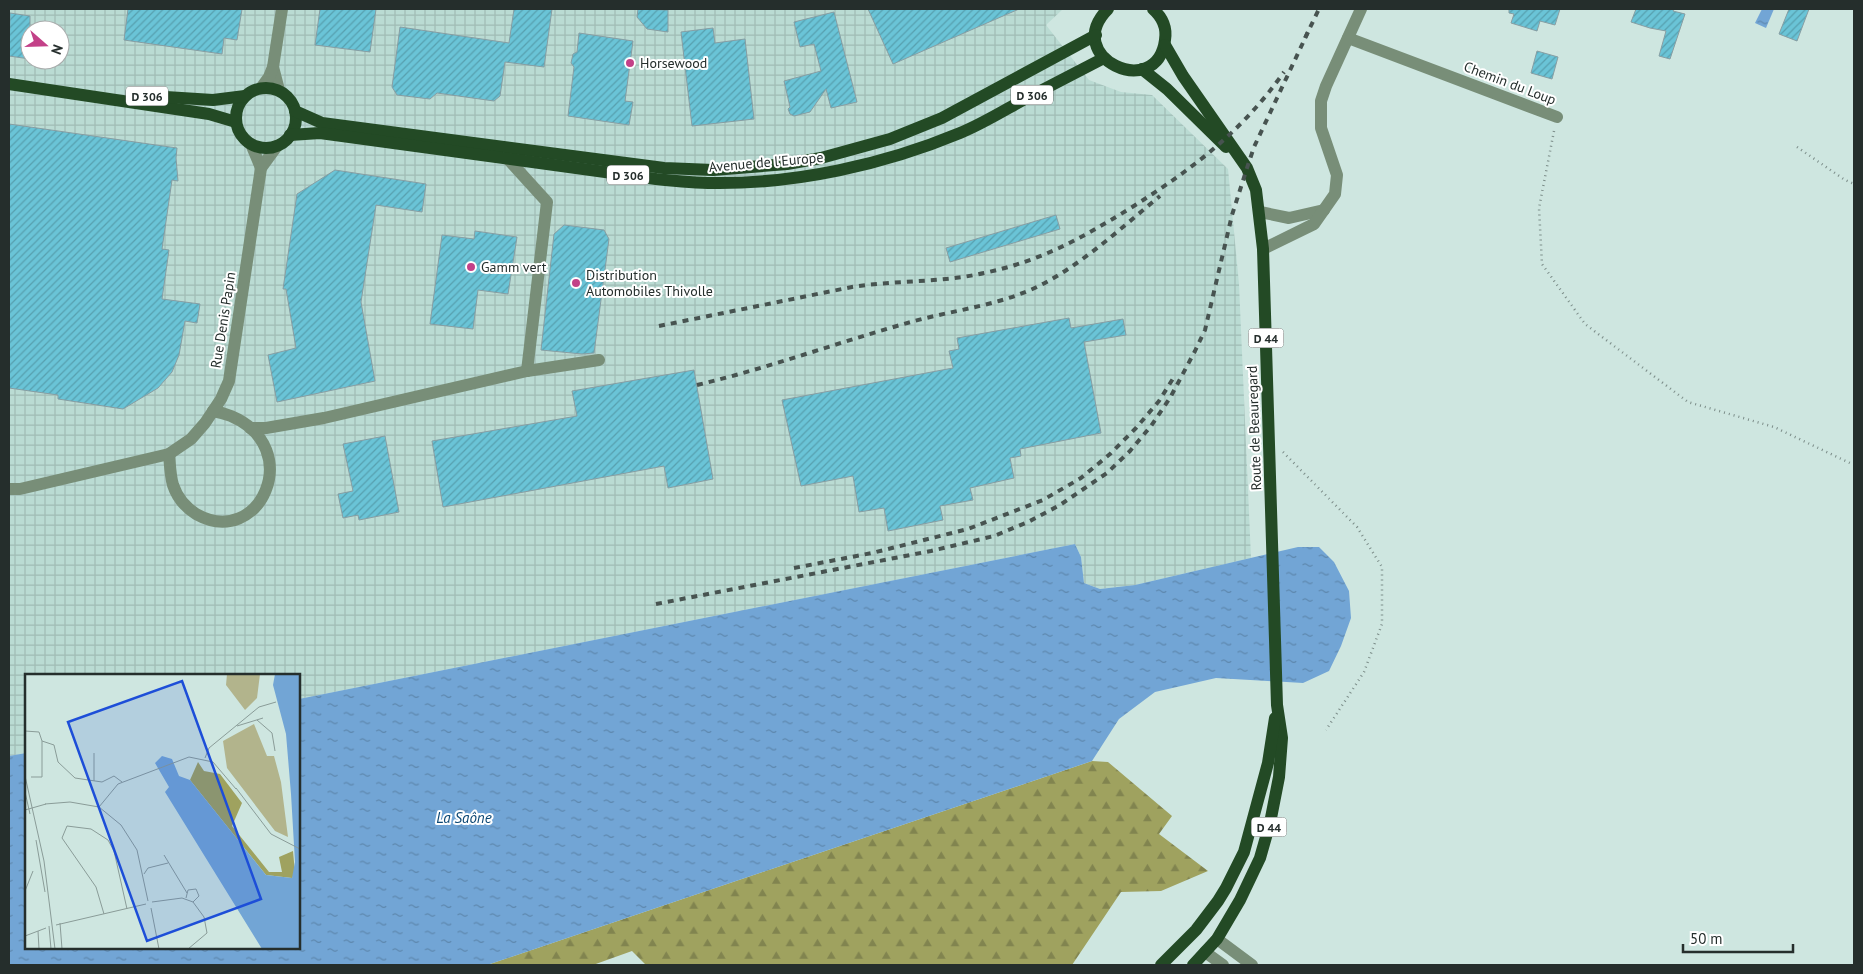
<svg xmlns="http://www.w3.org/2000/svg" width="1863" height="974" font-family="'PT Sans',sans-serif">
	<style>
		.industrial { fill: url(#industrial-grid); fill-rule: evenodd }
		.forest { fill: url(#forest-firs) }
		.water { fill: url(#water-ripples) }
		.building { fill: url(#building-hatch); stroke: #879ea3 }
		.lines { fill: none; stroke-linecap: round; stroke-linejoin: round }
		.path { stroke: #7c8d89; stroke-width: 2.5; stroke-dasharray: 1 4; stroke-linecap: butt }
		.minor { stroke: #788e78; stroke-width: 12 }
		.major { stroke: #234a25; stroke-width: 12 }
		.rail { stroke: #475350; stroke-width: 4; stroke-dasharray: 6 6; stroke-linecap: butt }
		.poi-dot { fill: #c34188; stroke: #fff; stroke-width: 2 }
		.labels { text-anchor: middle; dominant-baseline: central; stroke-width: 4; stroke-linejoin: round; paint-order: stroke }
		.shield { fill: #fff; stroke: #666d6b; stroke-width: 1 }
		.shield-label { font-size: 12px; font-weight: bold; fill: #252e2c }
		.poi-label { font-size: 14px; fill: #252e2c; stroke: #fff; text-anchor: start }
		.street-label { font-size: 14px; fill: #252e2c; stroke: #fff }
		.water-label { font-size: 15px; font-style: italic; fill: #0b4774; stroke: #fff }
		.inset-road { fill: none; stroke: #8a9c98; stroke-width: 1 }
		.view { fill: #1d4ed8; fill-opacity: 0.15; stroke: #1d4ed8; stroke-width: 2.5 }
		.inset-edge { fill: none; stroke: #252e2c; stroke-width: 2.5 }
	</style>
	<defs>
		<pattern id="industrial-grid" width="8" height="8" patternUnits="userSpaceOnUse" patternTransform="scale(1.25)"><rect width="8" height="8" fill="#badbd3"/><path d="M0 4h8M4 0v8" fill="none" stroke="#a0bcb5"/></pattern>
		<pattern id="forest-firs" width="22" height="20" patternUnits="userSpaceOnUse" patternTransform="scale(1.25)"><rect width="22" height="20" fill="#9fa25f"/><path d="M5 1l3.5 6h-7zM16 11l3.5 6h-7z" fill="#81844f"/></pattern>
		<pattern id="water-ripples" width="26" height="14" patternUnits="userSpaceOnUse" patternTransform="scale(1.25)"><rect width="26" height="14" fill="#72a5d5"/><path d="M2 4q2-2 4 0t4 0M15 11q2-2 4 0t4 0" fill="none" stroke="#5d87ad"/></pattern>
		<pattern id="building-hatch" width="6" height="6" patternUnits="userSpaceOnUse" patternTransform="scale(1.25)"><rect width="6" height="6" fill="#6ac4d7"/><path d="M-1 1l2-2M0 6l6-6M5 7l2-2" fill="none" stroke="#57a0af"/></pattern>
	</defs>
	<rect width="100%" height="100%" fill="#cee6e0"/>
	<path class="industrial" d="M9 9H1063L1046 25 1089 80 1121 92 1152 95 1228 169 1239 284 1251 558 1135 585 1100 589 1084 583 1081 557 1075 544 299 699V675H26V753L9 756ZM30 30H60V60H30Z"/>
	<path class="forest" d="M1092 761 1108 762 1172 816 1159 834 1208 871 1161 891 1121 892 1072 965H646L632 951 593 965H487Z"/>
	<g class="water">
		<path d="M1762 9H1774L1766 28 1755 23Z"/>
		<path d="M1075 544 1081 557 1084 583 1100 589 1135 585 1298 547H1319L1334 562 1349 591 1351 618 1341 646 1329 671 1303 683 1216 678 1155 692 1119 719 1092 761 487 965H9V756L26 753V948H299V699Z"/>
	</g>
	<g class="building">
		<path d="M128 9H242L237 40 224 38 222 54 124 40Z"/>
		<path d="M320 9H376L370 52 315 45Z"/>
		<path d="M514 9H552L544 67 505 62 500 96 494 101 437 93 430 99 397 95 392 87 400 27 509 43Z"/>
		<path d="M638 9 668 10V32L647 29 637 17Z"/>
		<path d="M868 9H1019L893 64Z"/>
		<path d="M1509 9H1560L1555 25 1540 21 1537 31 1511 23 1514 14 1509 13Z"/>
		<path d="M1636 9H1674L1673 11 1685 14 1670 59 1659 56 1666 31 1650 28 1631 22Z"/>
		<path d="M1789 9H1809L1797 41 1779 34Z"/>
		<path d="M834 12 857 102 831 108 826 89 810 112 794 116 790 114 788 109 790 107 784 81 821 71 814 44 800 47 794 22Z"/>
		<path d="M10 13 30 16V59L9 56Z"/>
		<path d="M713 28 715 43 745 39 754 119 692 126 681 32Z"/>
		<path d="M579 33 633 41 625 101 633 102 629 125 568 116 574 67 571 63 573 54 577 52Z"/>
		<path d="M1537 51 1558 57 1552 79 1531 73Z"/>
		<path d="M9 124 177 148 176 158 178 181 172 180 162 249 169 250 162 299 200 304 197 323 185 321 179 355 172 372 158 388 123 409 58 399V395L9 388Z"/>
		<path d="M335 170 426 184 422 212 376 205 361 302 375 381 277 402 268 355 296 348 286 289H283L297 194Z"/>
		<path d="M1056 215 1060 229 950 262 946 248Z"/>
		<path d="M564 225 604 230 609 239 594 353 582 354 541 350 554 234Z"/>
		<path d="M475 231 517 237 508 294 478 290 473 329 430 324 442 235 474 239Z"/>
		<path d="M1069 318 1071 328 1123 319 1126 335 1084 342 1101 433 1020 449 1021 456 1010 458 1014 478 970 488 973 500 940 506 943 520 888 531 884 508 859 512 853 476 801 486 782 400 953 368 949 351 959 349 957 338Z"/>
		<path d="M694 370 713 479 668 488 664 466 443 507 432 441 577 416 572 391Z"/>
		<path d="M385 436 399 512 359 520 358 515 343 518 338 494 353 491 343 444Z"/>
	</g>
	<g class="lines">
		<g class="path">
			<path d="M1554 131 1539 208 1542 264 1585 324 1688 402 1774 427 1854 465"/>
			<path d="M1797 147 1845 180 1854 184"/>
			<path d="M1283 452 1357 527 1382 567V624L1364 672 1326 730"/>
		</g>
		<g class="minor">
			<path d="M1348 38 1557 117"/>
			<path d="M273 67 279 90"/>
			<path d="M261 88 269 77 273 67 282 9"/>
			<path d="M251 144 261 168"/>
			<path d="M508 159 547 202 527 371"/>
			<path d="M1260 212 1289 218 1324 210"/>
			<path d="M1263 249 1314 224 1335 194 1337 175 1321 128V101L1326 86 1361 9"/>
			<path d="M250 428H266L324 418 527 371 599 360"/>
			<path d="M169 454C170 464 170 475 173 485 177 497 185 507 196 514 260 550 306 448 231 416 226 414 219 412 213 411"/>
			<path d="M9 489H20L169 454 191 439 205 423 221 399 229 381 261 168 277 146"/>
			<path d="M1217 939 1252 965"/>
			<path d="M1205 952 1223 965"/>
		</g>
		<g class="major">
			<path d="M1108 9C1060 57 1157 102 1165 40 1167 28 1162 17 1153 9"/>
			<path d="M1165 45 1183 76 1247 168 1256 190 1263 249 1277 705 1282 738 1279 777 1270 823 1260 858 1240 900 1217 939 1193 965"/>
			<path d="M1142 69 1167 89 1226 147"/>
			<path d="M9 84 209 114 236 122"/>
			<circle cx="266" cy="118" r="30"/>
			<path d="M134 95 213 100 245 96"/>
			<path d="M295 111 322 123 664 168 713 170 787 164 821 158 890 139 942 118 1096 35"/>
			<path d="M290 135 320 133 656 179C675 181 694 183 713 183 796 184 883 165 960 133 982 124 1003 111 1023 100 1050 86 1077 72 1104 58"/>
			<path d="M1161 965 1196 930 1218 901 1226 888 1244 852 1268 763 1275 718"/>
		</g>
		<g class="rail">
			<path d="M1305 38 1319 9"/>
			<path d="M659 326 852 287C896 280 941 283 984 273 1041 261 1080 239 1129 209 1191 170 1241 133 1284 72"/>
			<path d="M697 385C773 367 847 339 922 319 962 309 1002 304 1039 286 1084 263 1121 228 1160 196"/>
			<path d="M794 568 872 553 968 529 1043 500 1081 478 1110 454 1136 428 1159 401 1174 377"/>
			<path d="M656 604 931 551 994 536 1028 522 1060 505 1107 473 1130 451 1151 426 1170 398 1195 351 1205 330 1232 215 1247 168 1254 147 1308 32"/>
		</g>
	</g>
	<g class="poi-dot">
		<circle cx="630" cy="63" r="5"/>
		<circle cx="471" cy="267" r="5"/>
		<circle cx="576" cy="283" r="5"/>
	</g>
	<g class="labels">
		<g class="shield">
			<rect x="1011" y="85.5" width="42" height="19" rx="4"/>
			<rect x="126" y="86.5" width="42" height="19" rx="4"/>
			<rect x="607" y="165.5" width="42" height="19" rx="4"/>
			<rect x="1248.5" y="328.5" width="35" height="19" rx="4"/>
			<rect x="1251.5" y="817.5" width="35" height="19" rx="4"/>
		</g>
		<g class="shield-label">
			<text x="1032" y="95">D 306</text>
			<text x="147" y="96">D 306</text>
			<text x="628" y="175">D 306</text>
			<text x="1266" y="338">D 44</text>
			<text x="1269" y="827">D 44</text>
		</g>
		<g class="poi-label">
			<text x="640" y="63">Horsewood</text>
			<text x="481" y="267">Gamm vert</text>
			<text x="586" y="275">Distribution<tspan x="586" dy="16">Automobiles Thivolle</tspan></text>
		</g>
		<g class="street-label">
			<text transform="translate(1510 83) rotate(21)">Chemin du Loup</text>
			<text transform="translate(766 162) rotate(-5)">Avenue de l'Europe</text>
			<text transform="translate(223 320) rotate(-81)">Rue Denis Papin</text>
			<text transform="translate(1254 428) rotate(-92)">Route de Beauregard</text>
		</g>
		<g class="water-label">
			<text x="464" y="817">La Saône</text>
		</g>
	</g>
	<g transform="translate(25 674)">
		<rect width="275" height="275" fill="#cee6e0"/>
		<path d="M202 0H235L232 24 220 36 201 11ZM229 50 242 82H249L256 108 263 163 250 157 202 94 198 67Z" fill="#b2b48c"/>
		<path d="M173 88 179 97 195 100 217 129 207 152 244 198H257L254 183 268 177 270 199 267 204 241 201 165 106Z" fill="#9fa25f"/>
		<path d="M250 0H275V275H237L140 118 144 113 130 89 137 82 147 85 154 102 165 106 241 201 267 204 270 188 266 120 261 60 248 11Z" fill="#72a5d5"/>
		<path class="inset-road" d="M232 46 247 59 250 77M212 52 238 44M0 57 14 58 17 67V103H6M17 67 29 71 33 88 50 104 77 108 89 102 97 108M180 84 184 74 234 33 251 28M0 102 19 187 30 275M69 107V79M211 114 246 160 275 175M0 118 5 140M20 130 45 128 74 133 96 151 112 176 123 227M74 133 93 110 164 83 188 88 211 115M0 136 21 130M11 166 20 218M139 181 162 219M119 200 123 194 143 189M0 217 8 197M161 224 163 216 171 215 174 222 168 228M127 228 157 224 168 228M126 234 134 275M79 240 71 213 37 164 42 152 66 155 83 166 89 177 102 235M35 249 37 275M31 251 121 230M24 252 26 275M13 257 14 275M0 262 21 254M163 275 182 259 179 243 168 228"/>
		<path class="view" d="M157 7 236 225 122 267 43 48Z"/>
		<rect width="275" height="275" class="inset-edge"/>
	</g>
	<rect width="1863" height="974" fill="none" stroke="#252e2c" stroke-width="20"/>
	<g transform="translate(45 45) rotate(110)"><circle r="24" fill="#ffffff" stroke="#a8abab"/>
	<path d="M0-4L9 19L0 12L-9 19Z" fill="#c34188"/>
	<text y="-8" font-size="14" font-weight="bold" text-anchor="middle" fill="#252e2c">N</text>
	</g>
	<path d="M1683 944v8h110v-8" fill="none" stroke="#252e2c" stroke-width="2.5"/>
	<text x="1690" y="944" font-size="15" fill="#252e2c" stroke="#ffffff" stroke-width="4" paint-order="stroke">50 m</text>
</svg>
